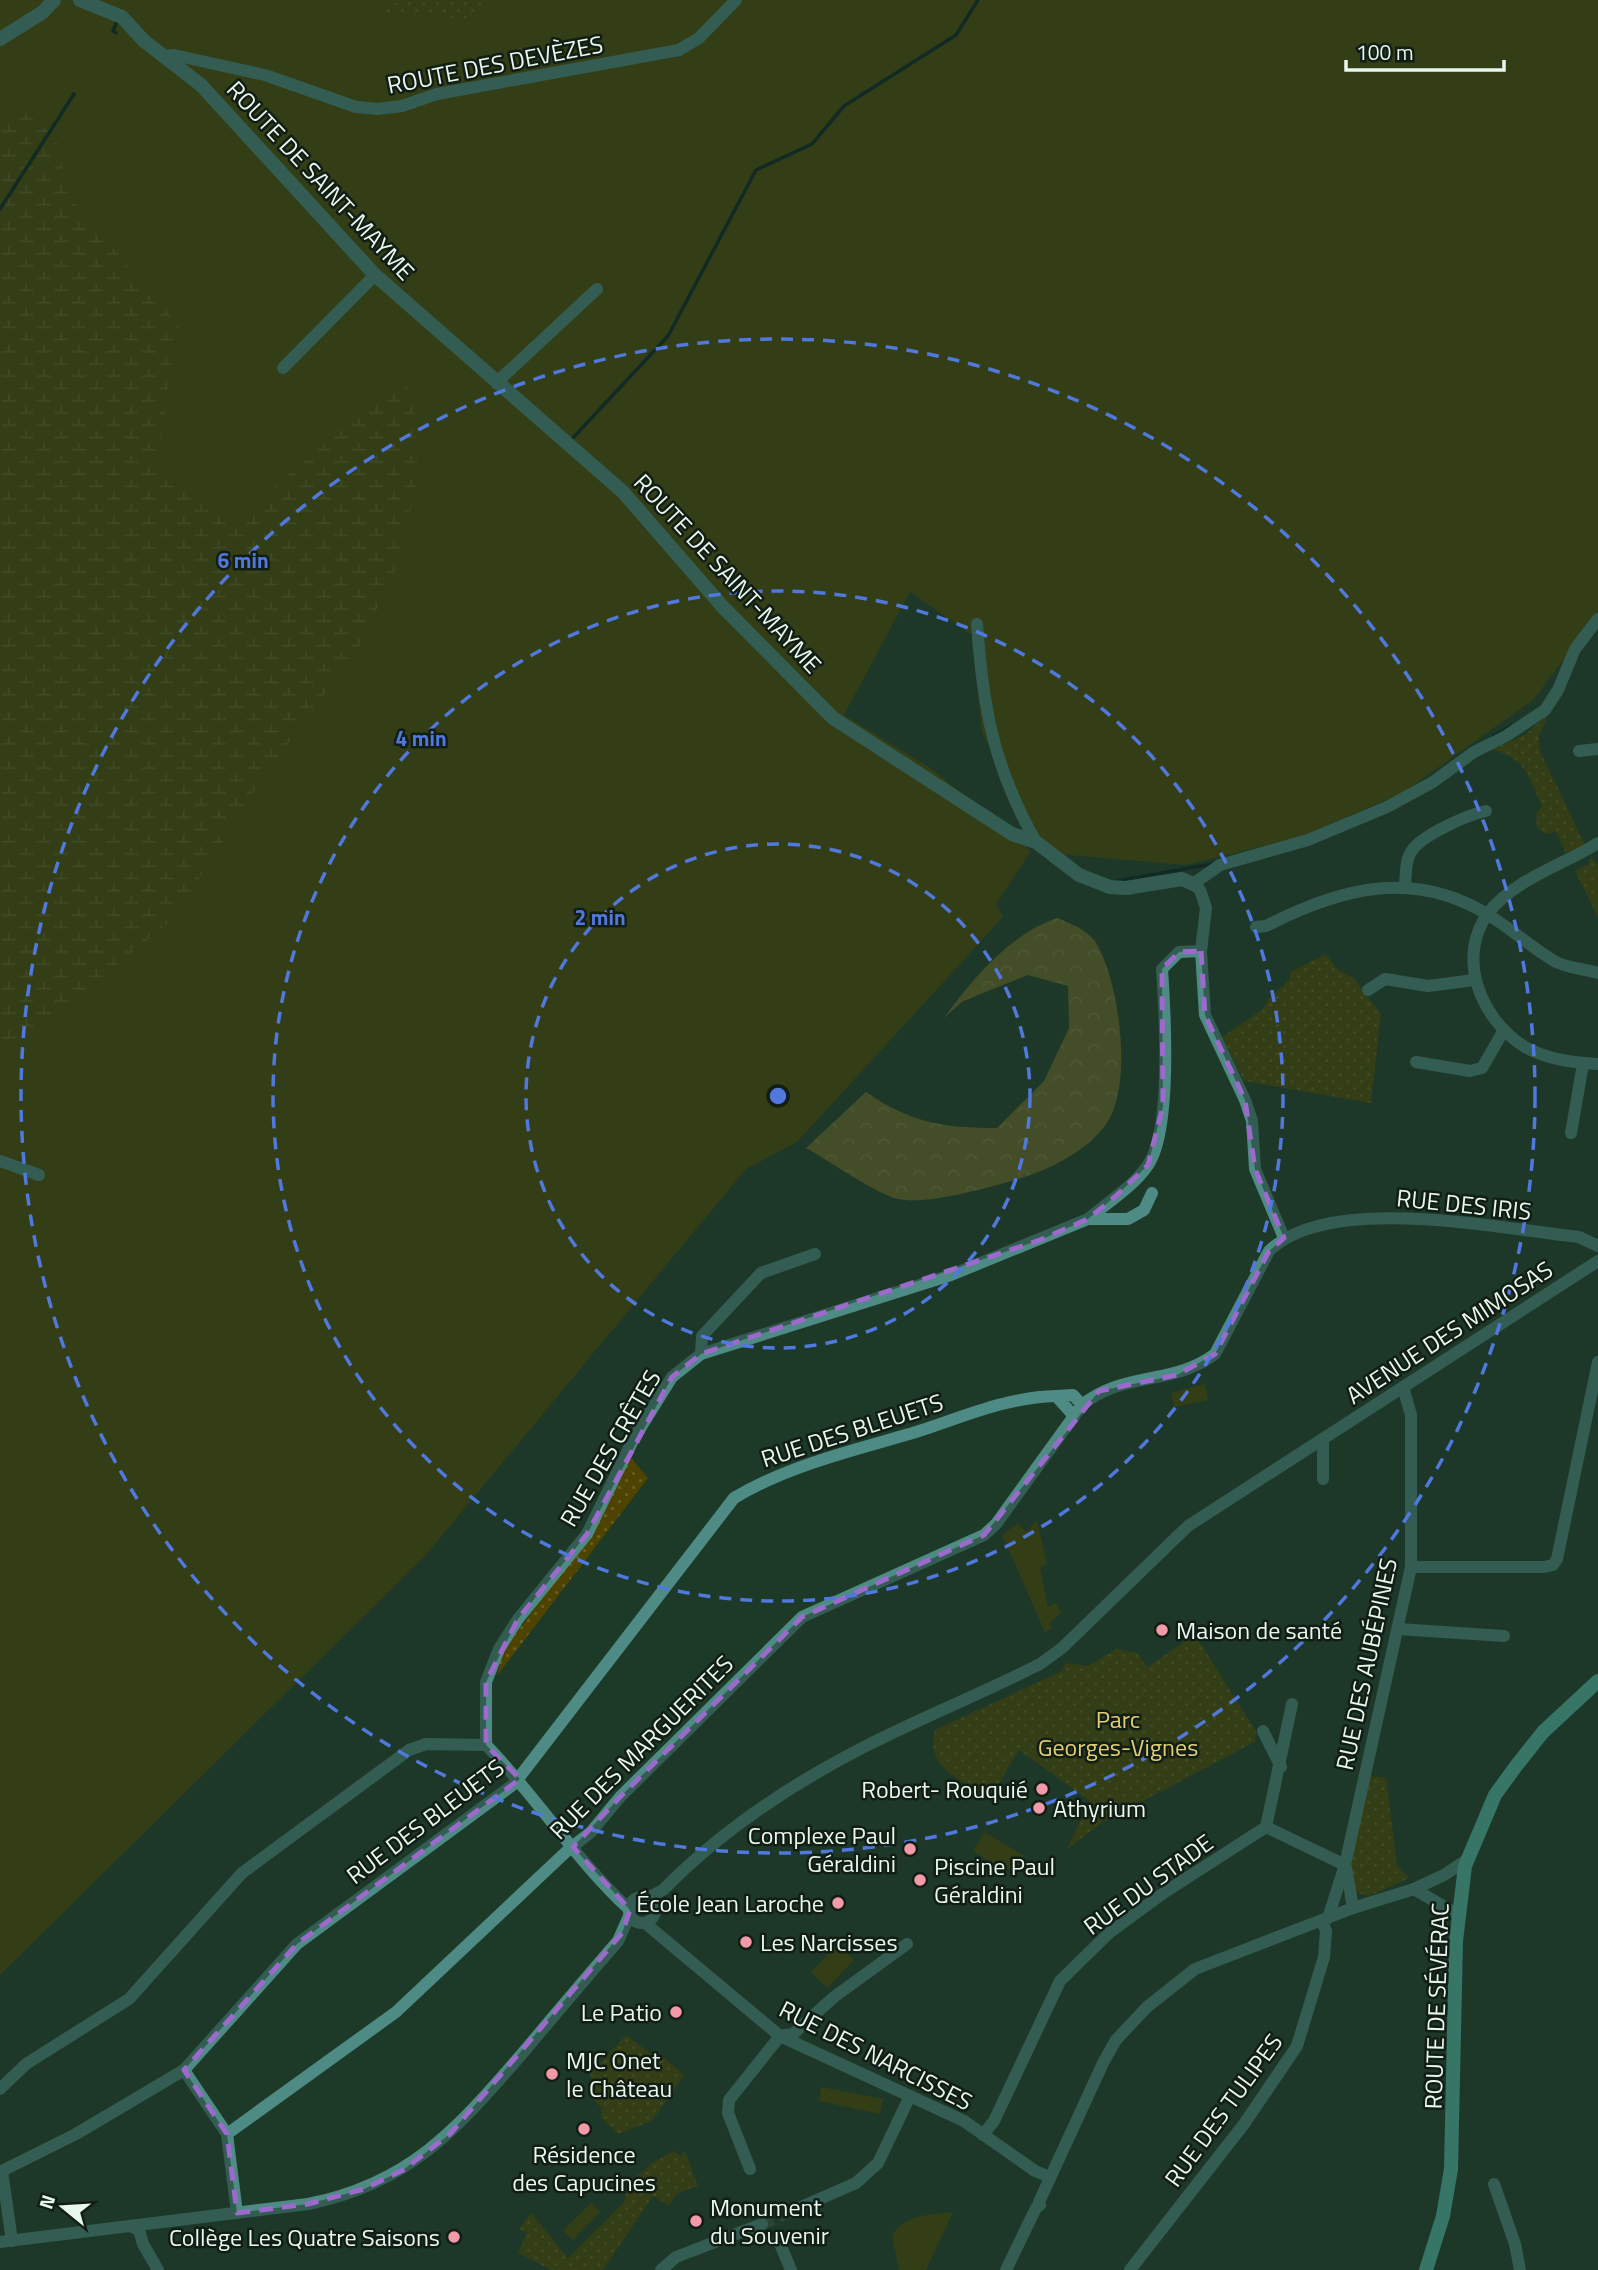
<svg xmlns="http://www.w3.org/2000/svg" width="1598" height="2270" font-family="'Titillium Web',sans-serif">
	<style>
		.green { fill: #4e4300 }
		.forest { fill: url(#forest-crowns) }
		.wetland { fill: url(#wetland-marsh) }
		.park { fill: url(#park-dots) }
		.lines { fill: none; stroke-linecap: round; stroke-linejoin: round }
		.stream { stroke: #031b21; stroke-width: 3.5 }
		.minor-tunnel { stroke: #3b5646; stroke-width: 12; stroke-dasharray: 12 6; stroke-linecap: butt }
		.minor { stroke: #4f8b85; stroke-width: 12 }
		.tertiary { stroke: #4f8b85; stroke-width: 14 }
		.secondary { stroke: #58beb4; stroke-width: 14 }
		.marked { fill: none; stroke: #9c69cd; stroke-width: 5; stroke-dasharray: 14 9; stroke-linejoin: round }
		.ring { fill: none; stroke: #5078dd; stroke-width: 3.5; stroke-dasharray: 12 9 }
		.poi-dot { fill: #f39aa8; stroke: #111d15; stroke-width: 2.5 }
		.labels { text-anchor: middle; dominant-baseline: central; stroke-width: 5; stroke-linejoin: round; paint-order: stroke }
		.street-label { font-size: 24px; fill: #e8f8ed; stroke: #111d15 }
		.poi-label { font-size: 24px; fill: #e8f8ed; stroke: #111d15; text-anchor: start }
		.park-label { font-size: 24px; fill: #e0ce74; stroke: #111d15 }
		.centre { fill: #5078dd; stroke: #111d15; stroke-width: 3.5 }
		.ring-label { font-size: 21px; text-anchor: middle; font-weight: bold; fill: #5078dd; stroke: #111d15; stroke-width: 5; stroke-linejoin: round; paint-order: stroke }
	</style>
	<defs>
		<pattern id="forest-crowns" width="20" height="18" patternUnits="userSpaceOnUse" patternTransform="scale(1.75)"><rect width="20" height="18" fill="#726629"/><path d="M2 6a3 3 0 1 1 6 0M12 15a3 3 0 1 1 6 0" fill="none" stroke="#867d48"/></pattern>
		<pattern id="wetland-marsh" width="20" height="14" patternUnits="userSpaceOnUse" patternTransform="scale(1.75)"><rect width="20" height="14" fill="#4e4300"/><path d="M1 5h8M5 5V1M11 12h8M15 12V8" fill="none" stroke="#685f26"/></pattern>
		<pattern id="park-dots" width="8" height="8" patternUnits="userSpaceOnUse" patternTransform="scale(1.75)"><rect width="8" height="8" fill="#4e4300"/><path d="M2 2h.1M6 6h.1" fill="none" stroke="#685f26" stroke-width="1.8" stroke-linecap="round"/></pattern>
	</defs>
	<rect width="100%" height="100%" fill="#1d3928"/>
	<g class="green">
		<path d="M0 0H1598V614L1533 700 1402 793 1300 837 1186 865 1045 853 982 732 972 635 910 592 844 715 932 769 1031 851 996 904 1003 917 797 1142 746 1169 425 1556 0 1975Z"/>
		<path d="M1205 1384 1208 1400 1174 1407 1171 1393Z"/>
		<path d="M1037 1520 1047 1564 1040 1568 1048 1607 1056 1603 1061 1613 1050 1622 1052 1628 1045 1632 1002 1535 1018 1523 1026 1532Z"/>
		<path d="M984 1832 1025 1856 1019 1866 1002 1870 973 1851Z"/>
		<path d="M838 1944 854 1960 827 1988 811 1972Z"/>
		<path d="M821 2087 883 2099 880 2114 819 2101Z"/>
		<path d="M591 2203 600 2212 573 2240 563 2230Z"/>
		<path d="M953 2212 926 2270H899L892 2236C904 2214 930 2215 953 2212Z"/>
	</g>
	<path class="forest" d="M1057 918C1074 925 1091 931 1099 948 1120 989 1134 1090 1104 1127 1073 1165 1023 1179 978 1190 956 1195 917 1205 894 1198 869 1189 831 1162 806 1148L866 1092C911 1123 944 1128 997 1128L1044 1081 1069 1028 1068 986 1028 975 963 1001 944 1018C972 979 1010 934 1057 918Z"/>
	<path class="wetland" d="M9 109 27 113 56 137 64 179 77 205 179 325 161 439 152 471 217 512 236 520 404 376 414 413 418 474 401 558 358 649 261 780 175 917 0 1062V114Z"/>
	<g class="park">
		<path d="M401 0H492L465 19 378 12Z"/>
		<path d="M1549 713 1539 736V749L1585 845 1566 853 1556 832 1546 834 1537 827 1536 814 1542 806C1528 777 1526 757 1491 750L1526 734Z"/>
		<path d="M1590 857 1598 864V917L1575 871 1589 864Z"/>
		<path d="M1326 954 1337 969 1354 978 1381 1014 1371 1103 1244 1081 1222 1037 1263 1009 1269 998 1290 979V972Z"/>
		<path d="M630 1457 648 1478 497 1676 502 1652 572 1559Z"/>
		<path d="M1195 1635 1256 1731 1255 1742 1103 1822 1067 1849 1090 1801 1019 1750 990 1798C963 1781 924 1768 935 1730L1062 1671 1065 1663 1088 1666 1116 1649 1137 1653 1147 1667Z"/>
		<path d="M1370 1776 1386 1778 1397 1865 1409 1878 1370 1896 1358 1893C1341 1868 1364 1806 1370 1776Z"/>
		<path d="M626 2035 651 2054 655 2050 684 2075 652 2121 618 2134 601 2118 602 2109 594 2100 596 2088 590 2074Z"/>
		<path d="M674 2151 681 2156 685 2151 698 2186 676 2194 669 2206 653 2196 603 2270H551L518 2253 527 2233 519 2229 531 2213 568 2258 623 2203 630 2182 652 2163Z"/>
	</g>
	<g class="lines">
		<g class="stream">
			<path d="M116 33 113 31 117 21"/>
			<path d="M0 209 74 94"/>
			<path d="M571 440 668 336 756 170 812 144 844 106 956 35 978 0"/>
			<path d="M1493 736 1511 726"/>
			<path d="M1116 881 1212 864"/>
		</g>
		<path class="minor-tunnel" d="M762 2224 794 2210"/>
		<g class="minor">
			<path d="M166 56 174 55 265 75 356 107 378 109 402 106 437 94 679 50 699 38 736 0"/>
			<path d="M283 368 375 275"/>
			<path d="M496 383 597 289"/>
			<path d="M977 624C983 710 994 767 1036 842"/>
			<path d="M1579 751 1598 749"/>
			<path d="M1598 843C1563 865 1515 879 1489 912 1455 957 1481 1020 1525 1047 1546 1059 1574 1063 1598 1064"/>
			<path d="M1405 886C1406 874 1405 859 1413 849 1425 834 1467 815 1486 811"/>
			<path d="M1256 927 1266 926C1340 888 1414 868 1490 916 1513 930 1533 949 1556 962 1568 968 1585 969 1598 973"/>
			<path d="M1368 990 1385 979 1428 986 1474 980"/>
			<path d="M1416 1062 1470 1071 1482 1068 1504 1030"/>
			<path d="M1571 1133 1583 1064"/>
			<path d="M0 1161 39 1175"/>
			<path d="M1088 1219C1108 1202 1133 1187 1148 1165 1172 1130 1165 1013 1162 969L1179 952 1201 951"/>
			<path d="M1284 1238 1255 1169 1252 1121 1245 1100 1205 1015 1201 951 1206 908 1200 890 1193 884 1220 865 1308 840 1387 807 1433 782 1474 752 1506 736 1545 710 1558 690 1575 649 1598 619"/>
			<path d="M701 1354 702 1336 761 1273 815 1254"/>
			<path d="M1074 1416 1056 1396 1073 1395 1082 1405"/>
			<path d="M1323 1439V1479"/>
			<path d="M1411 1567H1544L1553 1565 1557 1559 1598 1362"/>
			<path d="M1398 1629 1504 1636"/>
			<path d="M1263 1731 1281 1767"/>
			<path d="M486 1745V1682L499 1649 518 1619 587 1534 634 1438 672 1377 701 1354 951 1275 1088 1219H1128L1144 1210 1152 1193"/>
			<path d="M486 1745C537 1797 576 1861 630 1910"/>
			<path d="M1266 1827 1292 1704"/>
			<path d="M1266 1827 1345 1865"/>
			<path d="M1346 1867 1353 1908"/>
			<path d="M1414 1889 1460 1916"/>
			<circle cx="642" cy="1910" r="13"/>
			<path d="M647 1898 663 1890C720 1832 793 1783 866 1746 923 1717 983 1693 1040 1664L1062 1648 1188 1526 1598 1261"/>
			<path d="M1328 1918 1345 1865 1411 1567V1415L1403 1387"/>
			<path d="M645 1923 780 2036 964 2121 1035 2171 1050 2177"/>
			<path d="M184 2070 227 2134 237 2213"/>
			<path d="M0 2089 26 2064 129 1999 242 1873 409 1750 426 1744 486 1745"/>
			<path d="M227 2134 396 2012 568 1850 591 1832 620 1797 802 1617 984 1535 996 1524 1082 1405C1124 1371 1172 1386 1215 1354L1269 1251C1329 1192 1502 1229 1579 1237L1598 1246"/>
			<path d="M983 2135 994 2121 1060 1981 1109 1933 1165 1892 1266 1827"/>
			<path d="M750 2169 728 2113 729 2100 780 2036 793 2034 834 1997 907 1944"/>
			<path d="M1494 2184 1515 2244 1520 2270"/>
			<path d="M794 2210 856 2183 878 2163 910 2096"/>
			<path d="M130 2226 139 2230 143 2244 158 2270"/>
			<path d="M778 2239 791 2270"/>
			<path d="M12 2241 2 2171 76 2134 184 2070 297 1944 514 1784 734 1498C789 1465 855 1450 916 1432 963 1417 1007 1397 1056 1396"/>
			<path d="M0 2242 308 2204C409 2184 456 2130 521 2055 553 2017 585 1979 618 1941L630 1914"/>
			<path d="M661 2270 676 2257 762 2224"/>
			<path d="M1006 2270 1036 2208 1040 2205 1039 2202 1104 2061 1116 2040 1147 2007 1195 1969 1353 1908 1414 1889 1444 1875 1468 1859"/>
			<path d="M1130 2270 1244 2124 1297 2046 1324 1957 1326 1931 1322 1921"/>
		</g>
		<g class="tertiary">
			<path d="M80 0 122 17 144 41 201 85 375 275 623 492 722 606 833 718 1012 834 1036 842 1079 875 1110 887 1126 888 1182 879 1193 884"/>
			<path d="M0 39 43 12 54 0"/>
		</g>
		<path class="secondary" d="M1426 2270 1443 2216 1451 2169 1456 1941 1465 1866 1495 1795 1516 1766 1543 1732 1598 1681"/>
	</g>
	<path d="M0 0H1598V2270H0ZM1201 951 1205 1015 1245 1100 1255 1169 1284 1238 1269 1251 1215 1354 1177 1375 1099 1391 984 1535 802 1617 620 1797 573 1847 630 1910 622 1933 450 2134 403 2170 364 2189 308 2204 237 2213 227 2134 184 2070 297 1944 520 1779 486 1745V1682L518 1619 587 1534 672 1377 701 1354 1040 1240 1088 1219 1117 1195 1148 1165 1163 1106 1162 969 1179 952Z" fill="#1d3928" fill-opacity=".55" fill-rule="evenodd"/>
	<path class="marked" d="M1201 951 1205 1015 1245 1100 1255 1169 1284 1238 1269 1251 1215 1354 1177 1375 1099 1391 984 1535 802 1617 620 1797 573 1847 630 1910 622 1933 450 2134 403 2170 364 2189 308 2204 237 2213 227 2134 184 2070 297 1944 520 1779 486 1745V1682L518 1619 587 1534 672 1377 701 1354 1040 1240 1088 1219 1117 1195 1148 1165 1163 1106 1162 969 1179 952Z"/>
	<g class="ring">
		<circle cx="778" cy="1096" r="252"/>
		<circle cx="778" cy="1096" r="505"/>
		<circle cx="778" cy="1096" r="757"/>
	</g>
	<g class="poi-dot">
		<circle cx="1162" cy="1630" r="7"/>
		<circle cx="1042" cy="1789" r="7"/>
		<circle cx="1039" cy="1808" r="7"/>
		<circle cx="910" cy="1849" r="7"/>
		<circle cx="920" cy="1880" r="7"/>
		<circle cx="838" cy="1903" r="7"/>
		<circle cx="746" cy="1942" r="7"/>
		<circle cx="676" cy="2012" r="7"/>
		<circle cx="552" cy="2074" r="7"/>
		<circle cx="584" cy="2129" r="7"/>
		<circle cx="696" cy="2221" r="7"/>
		<circle cx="454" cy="2237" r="7"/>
	</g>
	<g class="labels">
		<g class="street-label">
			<text transform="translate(495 64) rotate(-11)">ROUTE DES DEVÈZES</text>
			<text transform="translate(321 180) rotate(47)">ROUTE DE SAINT-MAYME</text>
			<text transform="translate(728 573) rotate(47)">ROUTE DE SAINT-MAYME</text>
			<text transform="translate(1464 1204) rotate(6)">RUE DES IRIS</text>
			<text transform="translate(1449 1332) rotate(-33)">AVENUE DES MIMOSAS</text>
			<text transform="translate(852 1430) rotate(-18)">RUE DES BLEUETS</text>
			<text transform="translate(610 1448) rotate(-60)">RUE DES CRÊTES</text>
			<text transform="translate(1366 1664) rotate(-78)">RUE DES AUBÉPINES</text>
			<text transform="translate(641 1747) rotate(-45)">RUE DES MARGUERITES</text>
			<text transform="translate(425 1821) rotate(-37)">RUE DES BLEUETS</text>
			<text transform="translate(1148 1884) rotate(-36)">RUE DU STADE</text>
			<text transform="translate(1436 2006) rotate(-88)">ROUTE DE SÉVÉRAC</text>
			<text transform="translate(876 2055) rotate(27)">RUE DES NARCISSES</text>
			<text transform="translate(1223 2110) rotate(-54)">RUE DES TULIPES</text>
		</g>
		<g class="poi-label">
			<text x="1176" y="1630">Maison de santé</text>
			<text x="1028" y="1789" text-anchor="end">Robert- Rouquié</text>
			<text x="1053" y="1808">Athyrium</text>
			<text x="896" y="1835" text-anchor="end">Complexe Paul<tspan x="896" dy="28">Géraldini</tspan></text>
			<text x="934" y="1866">Piscine Paul<tspan x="934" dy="28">Géraldini</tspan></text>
			<text x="824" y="1903" text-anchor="end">École Jean Laroche</text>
			<text x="760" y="1942">Les Narcisses</text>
			<text x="662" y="2012" text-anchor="end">Le Patio</text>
			<text x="566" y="2060">MJC Onet<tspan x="566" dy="28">le Château</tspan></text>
			<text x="584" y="2154" text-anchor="middle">Résidence<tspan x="584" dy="28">des Capucines</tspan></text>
			<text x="710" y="2207">Monument<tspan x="710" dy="28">du Souvenir</tspan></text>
			<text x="440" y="2237" text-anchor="end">Collège Les Quatre Saisons</text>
		</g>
		<g class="park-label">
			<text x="1118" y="1719">Parc<tspan x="1118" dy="28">Georges-Vignes</tspan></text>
		</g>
	</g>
	<circle cx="778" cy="1096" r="10" class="centre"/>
	<g class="ring-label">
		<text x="243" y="568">6 min</text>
		<text x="421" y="746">4 min</text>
		<text x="600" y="925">2 min</text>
	</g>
	<g transform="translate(63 2207) rotate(288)" stroke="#111d15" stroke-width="5" paint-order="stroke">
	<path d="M0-5L12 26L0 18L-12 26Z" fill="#e8f8ed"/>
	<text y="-10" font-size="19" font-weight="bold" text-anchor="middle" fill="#e8f8ed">N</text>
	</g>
	<path d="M1346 60v10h158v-10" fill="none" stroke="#e8f8ed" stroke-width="3.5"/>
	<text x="1356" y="60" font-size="21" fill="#e8f8ed" stroke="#111d15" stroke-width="5" paint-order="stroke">100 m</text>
</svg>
